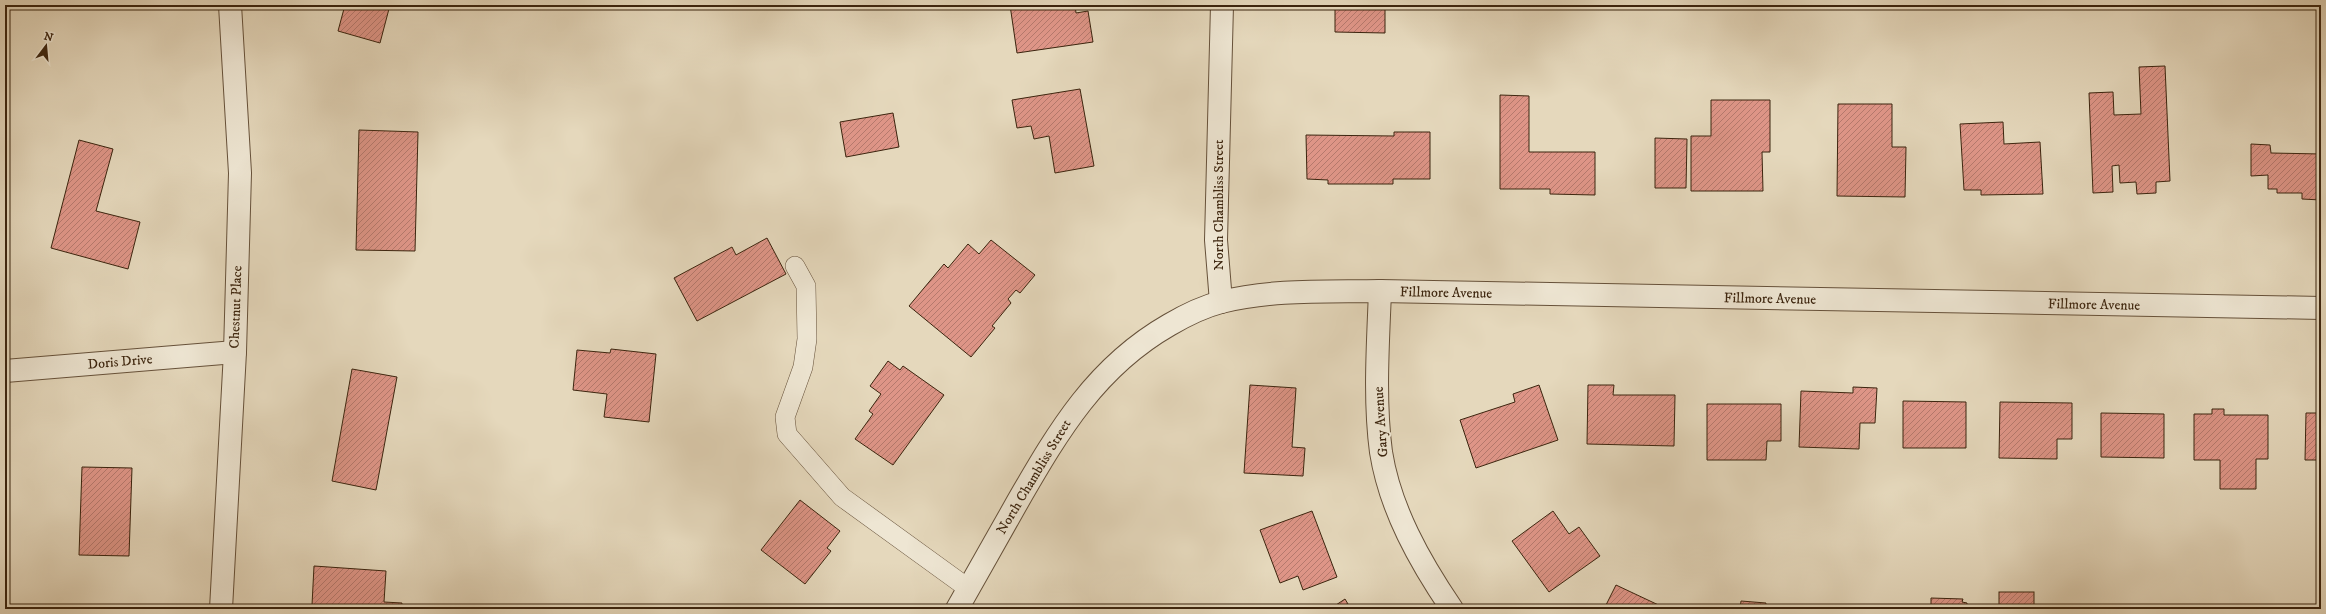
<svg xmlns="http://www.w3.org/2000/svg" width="2326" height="614" font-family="'IM FELL DW Pica',serif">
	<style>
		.building { fill: url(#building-hatch); stroke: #3b240e }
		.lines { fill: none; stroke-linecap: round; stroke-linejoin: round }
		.lane-casing { stroke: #66513a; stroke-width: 20 }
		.street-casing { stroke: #66513a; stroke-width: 24 }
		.lane { stroke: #eee6d3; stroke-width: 19 }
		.street { stroke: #eee6d3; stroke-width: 22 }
		.labels { text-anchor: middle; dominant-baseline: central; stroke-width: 4; stroke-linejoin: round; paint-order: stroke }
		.street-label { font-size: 14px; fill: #3b240e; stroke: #eee6d3 }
	</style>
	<defs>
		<pattern id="building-hatch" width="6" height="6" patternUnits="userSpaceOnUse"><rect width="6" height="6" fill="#de9587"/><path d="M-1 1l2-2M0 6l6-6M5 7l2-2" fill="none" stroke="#b5796d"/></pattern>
	</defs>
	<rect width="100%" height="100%" fill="#e5d8bc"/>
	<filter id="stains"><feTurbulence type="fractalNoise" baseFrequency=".005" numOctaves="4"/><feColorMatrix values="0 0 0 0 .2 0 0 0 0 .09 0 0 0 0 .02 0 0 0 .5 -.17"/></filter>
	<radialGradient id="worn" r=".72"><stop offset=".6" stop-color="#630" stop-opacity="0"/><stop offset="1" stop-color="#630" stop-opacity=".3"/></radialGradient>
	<g class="building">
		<path d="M345 5H390L380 43 338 31Z"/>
		<path d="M1010 5H1075L1076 13 1088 11 1093 42 1017 53Z"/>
		<path d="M1335 5H1385V33L1335 32Z"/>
		<path d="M2165 66 2170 181 2156 182V193L2137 194 2136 182 2120 183 2119 165 2112 166 2113 192 2093 193 2089 93 2113 92 2114 115 2141 114 2139 67Z"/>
		<path d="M1080 89 1094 166 1055 173 1049 136 1034 139 1031 126 1017 128 1012 100Z"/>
		<path d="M1500 95 1529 96V152H1595V195L1550 194V189H1500Z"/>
		<path d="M1711 100H1770V152H1762L1763 191H1691V136H1711Z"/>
		<path d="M1838 104H1892V147H1906L1905 197 1837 196Z"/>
		<path d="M893 113 899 147 846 157 840 122Z"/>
		<path d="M2003 122 2004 144 2040 142 2043 194 1981 195V190H1964L1960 124Z"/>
		<path d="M359 130 418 132 415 251 356 250Z"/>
		<path d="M1394 132H1430V179H1393V184H1328V180L1307 179 1306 135 1394 136Z"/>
		<path d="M1655 138 1687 139 1686 188H1655Z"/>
		<path d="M79 140 113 149 96 211 140 222 128 269 51 248Z"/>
		<path d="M2251 144 2270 145 2271 153 2321 154V200L2302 199V193H2277V189H2268V175L2251 176Z"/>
		<path d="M767 238 786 274 697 321 674 278 732 247 736 255Z"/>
		<path d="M991 240 1035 275 1020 293 1016 290 1008 299 1011 303 992 326 995 328 971 357 909 306 944 264 948 268 968 244 979 254Z"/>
		<path d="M611 349 656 354 649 422 604 417 607 394 573 390 577 350 610 353Z"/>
		<path d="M888 361 900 370 903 366 944 395 893 465 855 439 873 414 869 411 881 394 870 386Z"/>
		<path d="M352 369 397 377 376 490 332 481Z"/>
		<path d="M1250 385 1296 388 1292 447 1305 448 1303 476 1244 473Z"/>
		<path d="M1539 385 1558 440 1476 468 1460 420 1515 402 1513 394Z"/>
		<path d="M1588 385H1614L1613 395H1675L1674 446 1587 444Z"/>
		<path d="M1853 387 1877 388 1875 423H1860L1859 449 1799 447 1801 391 1853 393Z"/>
		<path d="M1903 401 1966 402V448H1903Z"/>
		<path d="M2000 402 2072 403V439H2057V459L1999 458Z"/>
		<path d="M1707 404H1781V441H1767L1766 460H1707Z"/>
		<path d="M2212 409H2224V415H2268V459H2256V489H2220V460H2194V414H2212Z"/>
		<path d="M2101 413 2164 414V458L2101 457Z"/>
		<path d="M2306 413H2321V460H2305Z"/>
		<path d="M82 467 132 468 129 556 79 555Z"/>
		<path d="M800 500 840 531 827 548 831 551 805 584 761 550Z"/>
		<path d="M1312 511 1337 577 1303 590 1298 576 1280 583 1260 530Z"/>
		<path d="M1553 511 1569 534 1579 527 1600 556 1549 592 1512 541Z"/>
		<path d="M314 566 386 571 384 602 402 603 401 609H322V606L312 605Z"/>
		<path d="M1616 585 1667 609H1604Z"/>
		<rect x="1999" y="592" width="35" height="17"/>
		<path d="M1931 598 1963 599 1962 602 1967 603V609H1931Z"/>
		<path d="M1345 599 1351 609H1330Z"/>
		<path d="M1741 601 1766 603 1765 609H1740Z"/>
	</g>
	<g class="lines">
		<g class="lane-casing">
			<path id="lane" d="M795 266 806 286 807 339 803 367 785 417 787 434 842 497 969 589"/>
		</g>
		<g class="street-casing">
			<g id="street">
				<path d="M1380 291C1378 344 1374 400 1381 452 1390 509 1420 562 1452 609"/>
				<path d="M1221 302 1216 240 1222 5"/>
				<path d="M5 371 235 352"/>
				<path d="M221 609 235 352 240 173 230 5"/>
				<path d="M957 609C977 573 998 537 1018 501 1059 430 1096 367 1169 325 1186 315 1202 307 1221 302 1273 289 1327 292 1380 291L2321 308"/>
			</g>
		</g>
		<use href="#lane" class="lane"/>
		<use href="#street" class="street"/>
	</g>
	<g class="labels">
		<g class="street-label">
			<text transform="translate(1219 205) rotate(-90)">North Chambliss Street</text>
			<text transform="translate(1446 293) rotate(1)">Fillmore Avenue</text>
			<text transform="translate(1770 299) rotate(1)">Fillmore Avenue</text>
			<text transform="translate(2094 305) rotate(1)">Fillmore Avenue</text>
			<text transform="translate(236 307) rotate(-88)">Chestnut Place</text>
			<text transform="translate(120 362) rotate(-5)">Doris Drive</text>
			<text transform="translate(1381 422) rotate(-94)">Gary Avenue</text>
			<text transform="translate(1034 477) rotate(-59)">North Chambliss Street</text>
		</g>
	</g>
	<rect width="2326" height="614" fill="none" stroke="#e5d8bc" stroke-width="20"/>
	<rect x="6" y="6" width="2314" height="602" fill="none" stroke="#3b240e" stroke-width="2"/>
	<rect x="10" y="10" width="2306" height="594" fill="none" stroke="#3b240e"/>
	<g transform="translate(46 46) rotate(16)" stroke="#eee6d3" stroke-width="3" paint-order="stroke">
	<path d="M0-3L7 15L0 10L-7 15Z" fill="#3b240e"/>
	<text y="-6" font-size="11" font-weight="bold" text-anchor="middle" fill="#3b240e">N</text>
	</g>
	<rect width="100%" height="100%" filter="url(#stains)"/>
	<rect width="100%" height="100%" fill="url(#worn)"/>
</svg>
